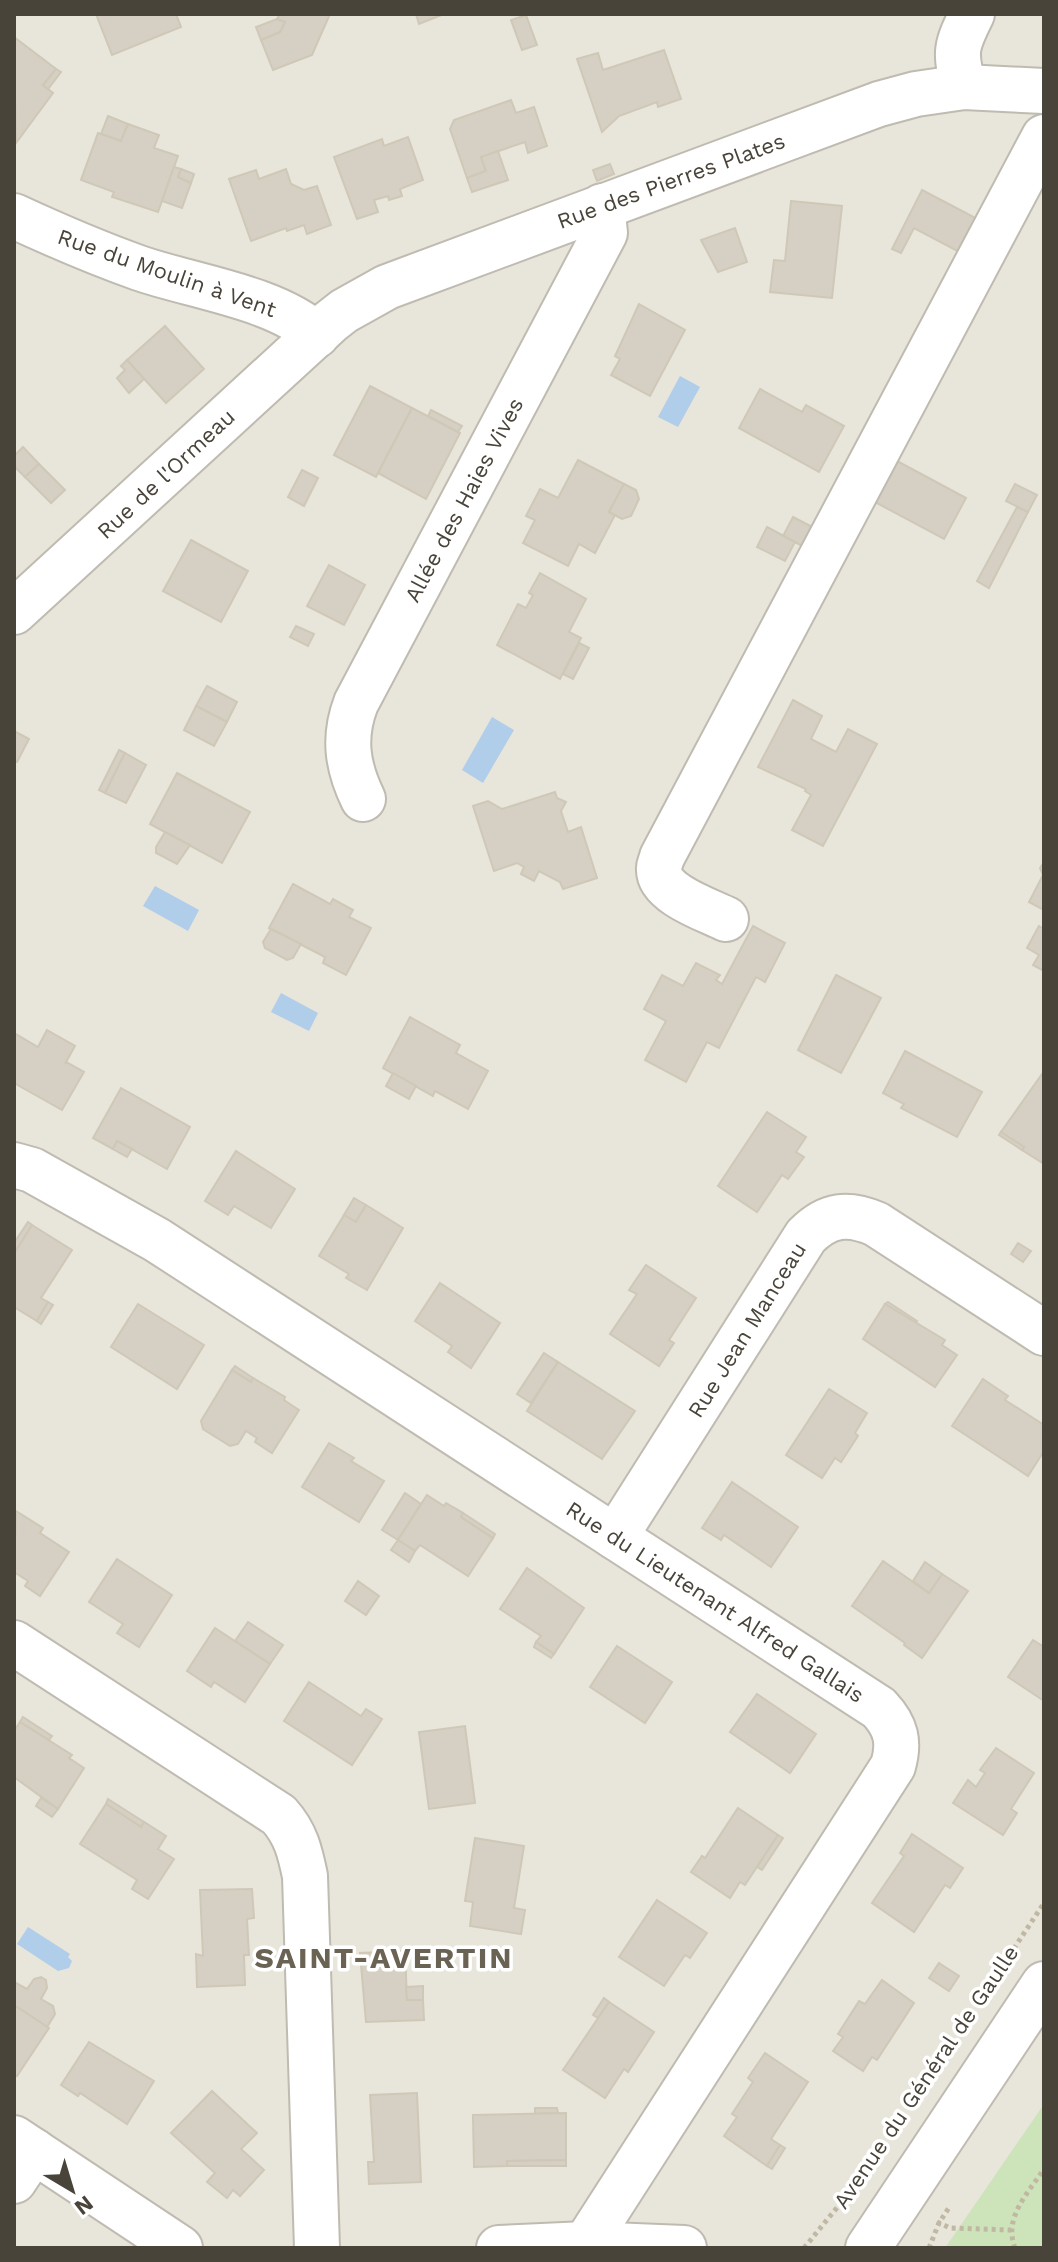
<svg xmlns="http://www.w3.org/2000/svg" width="1058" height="2262" font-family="'Work Sans',sans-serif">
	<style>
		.residential { fill: #e8e5db }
		.green { fill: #cde4ba }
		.water { fill: #b0cdea }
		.building { fill: #d5d0c3; stroke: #cfc8b7; stroke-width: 2 }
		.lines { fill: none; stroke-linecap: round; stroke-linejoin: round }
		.minor-casing { stroke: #bfbbb0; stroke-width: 48 }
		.path { stroke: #c0b8a2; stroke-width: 5; stroke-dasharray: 4 4; stroke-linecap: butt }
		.minor { stroke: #fff; stroke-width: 44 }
		.labels { text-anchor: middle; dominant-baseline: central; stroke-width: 7; stroke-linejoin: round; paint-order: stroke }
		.street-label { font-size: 22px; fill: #49443a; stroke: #fff }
		.district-label { font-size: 30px; font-weight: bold; letter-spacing: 2px; fill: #6a6353; stroke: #fff }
	</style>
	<rect width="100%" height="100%" fill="#f5f3ec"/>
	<rect class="residential" x="14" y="14" width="1030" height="2234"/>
	<path class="green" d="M1044 2104V2248H945Z"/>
	<g class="water">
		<path d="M680 376 700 387 678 427 658 417Z"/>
		<path d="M492 717 514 730 483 783 462 770Z"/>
		<path d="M155 886 199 910 188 931 143 906Z"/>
		<path d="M281 993 318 1013 309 1031 271 1012Z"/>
		<path d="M28 1927 70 1954 68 1957 72 1961 69 1968 58 1971 17 1944Z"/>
	</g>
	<g class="building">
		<path d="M96 14H176L181 27 112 55Z"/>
		<path d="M280 14H330L312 55 273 70 261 40 280 32 285 22 277 19Z"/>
		<path d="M416 14H444L419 24Z"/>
		<path d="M526 15 537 45 522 50 511 20Z"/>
		<path d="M277 19 285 22 280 32 261 40 256 27Z"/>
		<path d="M14 37 56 69 43 85 53 93 16 143Z"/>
		<path d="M664 50 681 99 658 107 657 102 619 116 602 132 577 59 598 53 603 70Z"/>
		<path d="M56 69 61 72 48 89 43 85Z"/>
		<path d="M511 100 516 113 534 107 547 146 528 153 525 142 481 157 486 171 467 178 450 129 454 120Z"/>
		<path d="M108 116 128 124 121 141 101 134Z"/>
		<path d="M128 124 159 135 154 148 178 156 158 212 112 197 114 192 81 180 98 133 121 141Z"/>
		<path d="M408 137 423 180 400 189 402 196 389 200 388 196 374 200 378 212 357 219 334 157 382 139 384 146Z"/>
		<path d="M498 151 508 180 472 192 467 178 486 171 481 157Z"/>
		<path d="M610 164 614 174 597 181 593 170Z"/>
		<path d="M174 167 181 169 178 177 191 183 182 208 162 201Z"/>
		<path d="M181 169 194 174 191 183 178 177Z"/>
		<path d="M286 169 291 184 304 190 317 186 331 225 307 234 304 225 287 231 286 228 251 241 229 179 256 170 259 179Z"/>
		<path d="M922 190 983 222 965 255 914 228 901 253 892 249Z"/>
		<path d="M791 201 842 206 832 298 770 292 774 260 785 261Z"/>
		<path d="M735 228 747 262 718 272 701 240Z"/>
		<path d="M639 304 685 330 650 396 611 375 620 359 615 356Z"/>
		<path d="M165 326 204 369 166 403 127 360Z"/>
		<path d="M127 360 144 379 129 393 117 378 125 370 121 366Z"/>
		<path d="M370 386 412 408 376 477 334 455Z"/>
		<path d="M760 389 802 412 806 405 844 426 819 472 739 428Z"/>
		<path d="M412 408 460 433 426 499 378 473Z"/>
		<path d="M431 410 462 426 458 432 428 416Z"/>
		<path d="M23 447 39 464 25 477 14 466V456Z"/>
		<path d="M578 460 624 484 609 512 615 515 595 553 579 544 568 566 523 543 535 520 526 516 540 489 558 498Z"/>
		<path d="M897 461 966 498 944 539 875 502Z"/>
		<path d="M39 464 65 490 51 503 25 477Z"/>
		<path d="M302 470 318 478 304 506 288 497Z"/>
		<path d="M624 484 636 490 639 499 631 516 622 519 609 512Z"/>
		<path d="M1015 484 1037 495 1028 512 1006 501Z"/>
		<path d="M1017 507 1028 512 989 588 977 581Z"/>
		<path d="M793 517 820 531 810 550 783 536Z"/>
		<path d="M767 527 795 542 785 561 757 547Z"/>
		<path d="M191 540 248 571 221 622 163 591Z"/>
		<path d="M329 565 365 585 344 625 307 606Z"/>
		<path d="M540 573 586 599 569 632 581 638 560 679 497 645 518 604 526 608 533 595 529 593Z"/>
		<path d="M296 626 314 634 308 646 290 637Z"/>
		<path d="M579 643 589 648 573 679 563 674Z"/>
		<path d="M207 686 237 702 227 722 196 706Z"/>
		<path d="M793 700 822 716 811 739 836 752 848 729 877 744 823 846 792 830 811 795 805 791 806 789 758 767Z"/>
		<path d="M196 706 227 722 214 746 184 730Z"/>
		<path d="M14 731 29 739 17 762 14 761Z"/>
		<path d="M119 750 125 753 105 793 99 790Z"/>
		<path d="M125 753 146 765 126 803 105 793Z"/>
		<path d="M177 773 250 812 222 863 150 824Z"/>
		<path d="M555 792 557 798 566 802 561 811 568 832 581 827 597 878 563 889 560 882 539 871 534 881 521 874 524 867 517 863 494 871 473 806 488 801 502 809Z"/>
		<path d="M165 832 190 845 177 864 156 853V847Z"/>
		<path d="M1044 862V910L1029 902 1043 875 1040 868Z"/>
		<path d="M293 884 330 904 333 899 353 910 349 917 371 928 346 975 323 963 325 957 269 928Z"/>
		<path d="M753 926 785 943 765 982 756 977 719 1048 707 1042 686 1082 645 1060 666 1021 644 1009 662 975 683 986 696 963 720 975 716 980 722 984Z"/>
		<path d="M1039 926 1044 929V971L1033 965 1039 955 1027 948Z"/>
		<path d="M271 929 301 944 293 958 287 960 265 948 263 942Z"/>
		<path d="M836 975 881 998 841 1073 798 1050Z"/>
		<path d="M410 1017 460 1045 456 1053 488 1071 468 1109 435 1091 433 1096 383 1068Z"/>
		<path d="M47 1030 75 1046 65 1064 66 1062 84 1072 62 1110 14 1083V1033L38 1047Z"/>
		<path d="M905 1051 982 1092 957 1137 901 1108 904 1104 883 1093Z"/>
		<path d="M393 1073 416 1086 409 1099 386 1086Z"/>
		<path d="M1042 1074 1044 1076V1164L1022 1150 1024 1147 1001 1132Z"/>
		<path d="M121 1088 190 1127 167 1169 117 1141 113 1149 93 1138Z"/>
		<path d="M767 1112 806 1137 796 1152 804 1157 788 1179 782 1175 757 1212 718 1186Z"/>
		<path d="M1001 1132 1024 1147 1022 1150 999 1135Z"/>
		<path d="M117 1141 132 1149 127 1157 113 1149Z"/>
		<path d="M236 1151 295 1189 271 1228 234 1206 228 1215 205 1201Z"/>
		<path d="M354 1198 366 1205 356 1222 344 1215Z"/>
		<path d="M366 1205 403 1228 367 1290 346 1278 349 1274 319 1256 344 1215 356 1222Z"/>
		<path d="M28 1222 32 1225 14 1254V1243Z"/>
		<path d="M32 1225 72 1250 41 1298 48 1302 37 1321 14 1307V1254Z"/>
		<path d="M1018 1243 1031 1251 1023 1262 1011 1254Z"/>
		<path d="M646 1265 696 1298 669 1340 674 1343 659 1366 610 1334 637 1294 629 1290Z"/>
		<path d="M440 1283 500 1323 471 1368 448 1352 452 1346 415 1321Z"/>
		<path d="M48 1302 53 1305 41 1324 37 1321Z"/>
		<path d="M888 1302 917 1321 915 1324 885 1304Z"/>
		<path d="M138 1304 204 1345 177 1389 111 1347Z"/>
		<path d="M885 1304 945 1340 942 1345 957 1355 935 1387 863 1339Z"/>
		<path d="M544 1353 558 1362 531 1403 517 1394Z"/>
		<path d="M558 1362 635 1411 602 1459 527 1411Z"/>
		<path d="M235 1366 253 1378 251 1382 232 1370Z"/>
		<path d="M232 1370 251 1382 253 1378 285 1397 284 1400 299 1410 272 1453 255 1442 257 1438 246 1431 238 1444 230 1446 203 1429 201 1421Z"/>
		<path d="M983 1379 1008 1396 1005 1400 1044 1425V1451L1028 1476 952 1426Z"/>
		<path d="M829 1389 867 1413 855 1433 858 1436 841 1462 835 1458 822 1478 786 1455Z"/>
		<path d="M329 1443 354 1458 351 1461 384 1481 359 1522 302 1487Z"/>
		<path d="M732 1482 798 1527 771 1567 724 1535 721 1540 702 1528Z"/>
		<path d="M405 1493 421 1504 398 1540 382 1530Z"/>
		<path d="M427 1495 444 1506 446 1503 463 1513 461 1517 493 1538 468 1576 420 1545 415 1551 398 1540Z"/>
		<path d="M16 1511 43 1528 40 1533 69 1552 40 1596 25 1586 28 1581 14 1572Z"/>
		<path d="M463 1513 495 1534 493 1538 461 1517Z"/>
		<path d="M398 1540 415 1551 409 1562 391 1550Z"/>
		<path d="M117 1559 172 1595 139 1647 117 1633 123 1624 89 1602Z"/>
		<path d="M883 1561 929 1593 942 1574 968 1591 922 1658 904 1645 905 1643 852 1606Z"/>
		<path d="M925 1562 942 1574 929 1593 913 1581Z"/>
		<path d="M527 1568 584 1608 554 1654 536 1642 541 1636 500 1609Z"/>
		<path d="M358 1581 379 1596 366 1615 345 1601Z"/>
		<path d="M248 1622 283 1645 270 1664 235 1641Z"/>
		<path d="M215 1628 270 1664 245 1702 214 1682 211 1687 187 1671Z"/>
		<path d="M1033 1640 1044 1647V1701L1008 1677Z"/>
		<path d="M536 1642 554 1654 551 1658 534 1647Z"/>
		<path d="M617 1646 672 1682 645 1723 590 1687Z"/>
		<path d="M309 1682 361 1716 366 1709 382 1719 352 1765 284 1721Z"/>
		<path d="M757 1694 816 1734 790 1773 730 1732Z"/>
		<path d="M23 1717 52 1736 49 1740 20 1722Z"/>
		<path d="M20 1722 72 1755 69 1758 84 1768 58 1809 14 1777V1731Z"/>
		<path d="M465 1726 475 1803 429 1809 419 1732Z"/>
		<path d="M996 1748 1034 1773 1011 1809 1017 1813 1003 1835 953 1803 968 1780 976 1787 985 1773 980 1770Z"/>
		<path d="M41 1798 58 1809 52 1817 36 1806Z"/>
		<path d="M108 1799 144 1822 141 1827 106 1804Z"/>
		<path d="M106 1804 141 1827 144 1822 166 1836 158 1849 174 1859 148 1899 132 1889 137 1880 80 1844Z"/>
		<path d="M738 1808 778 1835 745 1885 740 1882 730 1898 691 1872 702 1856 705 1858Z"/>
		<path d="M912 1834 963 1868 950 1888 945 1885 914 1932 872 1903 904 1856 900 1853Z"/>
		<path d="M778 1835 783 1838 762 1870 757 1867Z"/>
		<path d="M475 1838 524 1846 514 1908 525 1910 521 1934 470 1926 473 1902 465 1901Z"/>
		<path d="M252 1889 254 1918 247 1919 249 1955H244L245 1985 197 1987 196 1954 203 1956 200 1890Z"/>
		<path d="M657 1900 707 1933 690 1958 685 1955 664 1986 619 1957Z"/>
		<path d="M405 1951 407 2000H423L424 2020 366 2022 360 1953Z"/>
		<path d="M939 1963 959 1976 949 1991 929 1978Z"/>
		<path d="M41 1977 46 1980 47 1988 41 1999 53 2006 55 2014 47 2027 14 2005V1982L27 1989 34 1979Z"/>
		<path d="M882 1980 914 2003 877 2060 872 2057 863 2071 833 2051 843 2037 838 2034 859 2001 865 2004Z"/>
		<path d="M423 1986V2000H407L406 1987Z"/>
		<path d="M604 1998 609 2002 598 2018 593 2015Z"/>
		<path d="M609 2002 654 2032 628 2072 624 2069 605 2098 563 2070Z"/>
		<path d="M14 2005 49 2028 17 2076 14 2074Z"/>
		<path d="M89 2042 154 2081 127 2124 80 2093 78 2096 61 2085Z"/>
		<path d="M765 2053 808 2082 771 2139 780 2145 767 2166 724 2136 737 2117 732 2114 753 2082 748 2078Z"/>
		<path d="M212 2091 257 2133 241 2149 264 2170 240 2196 233 2190 227 2198 207 2182 215 2173 171 2133Z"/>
		<path d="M417 2093 421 2182 369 2184 368 2162H374L370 2095Z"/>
		<path d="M535 2108H557L558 2113 535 2114Z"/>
		<path d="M566 2113V2160L507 2161V2166L474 2167 473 2115Z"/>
		<path d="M780 2145 785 2148 772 2169 767 2166Z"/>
		<path d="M566 2160V2166H507V2161Z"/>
	</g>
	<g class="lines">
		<g class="minor-casing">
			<g id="minor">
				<path d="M964 87C954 52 956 46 972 14"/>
				<path d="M14 216C55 235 97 253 139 268 194 287 275 297 317 335"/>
				<path d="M14 612 330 322 344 311 387 287 879 104 916 94 964 87 1044 91"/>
				<path d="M363 799C347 766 343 737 356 703L605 233 602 206"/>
				<path d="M726 919C708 910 659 894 659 870 658 866 661 862 662 857L1044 137"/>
				<path d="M14 1165 32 1170 157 1240 879 1708C896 1726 900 1742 893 1766L583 2248"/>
				<path d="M615 1537 806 1236C828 1214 848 1212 876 1224L1044 1333"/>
				<path d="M14 1643 279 1815C296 1834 300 1852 305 1876L317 2248"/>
				<path d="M14 2138 180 2248"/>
				<path d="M14 2181 34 2151"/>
				<path d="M499 2248 586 2244 684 2248"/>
				<path d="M868 2248 1044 1984"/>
			</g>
		</g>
		<g class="path">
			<path d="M1005 1962 1044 1903"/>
			<path d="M937 2222 950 2228 1011 2230"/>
			<path d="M804 2248 862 2177"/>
			<path d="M929 2248 939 2223 950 2206"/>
			<path d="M1015 2248C1003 2218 1028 2193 1044 2169"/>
		</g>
		<use href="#minor" class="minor"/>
	</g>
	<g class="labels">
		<g class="street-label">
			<text transform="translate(671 181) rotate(-20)">Rue des Pierres Plates</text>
			<text transform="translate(167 273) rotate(19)">Rue du Moulin à Vent</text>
			<text transform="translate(166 474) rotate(-43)">Rue de l'Ormeau</text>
			<text transform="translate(464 500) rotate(-62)">Allée des Haies Vives</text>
			<text transform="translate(747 1330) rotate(-58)">Rue Jean Manceau</text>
			<text transform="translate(715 1602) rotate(33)">Rue du Lieutenant Alfred Gallais</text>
			<text transform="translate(926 2077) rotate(-56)">Avenue du Général de Gaulle</text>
		</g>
		<g class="district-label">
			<text x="384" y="1957">SAINT-AVERTIN</text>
		</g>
	</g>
	<rect width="1058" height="2262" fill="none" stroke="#49443a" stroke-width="32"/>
	<g transform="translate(72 2190) rotate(142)" stroke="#ffffff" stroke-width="6" paint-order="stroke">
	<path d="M0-6L14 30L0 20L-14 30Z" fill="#49443a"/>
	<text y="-12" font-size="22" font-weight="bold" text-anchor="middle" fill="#49443a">N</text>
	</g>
</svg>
